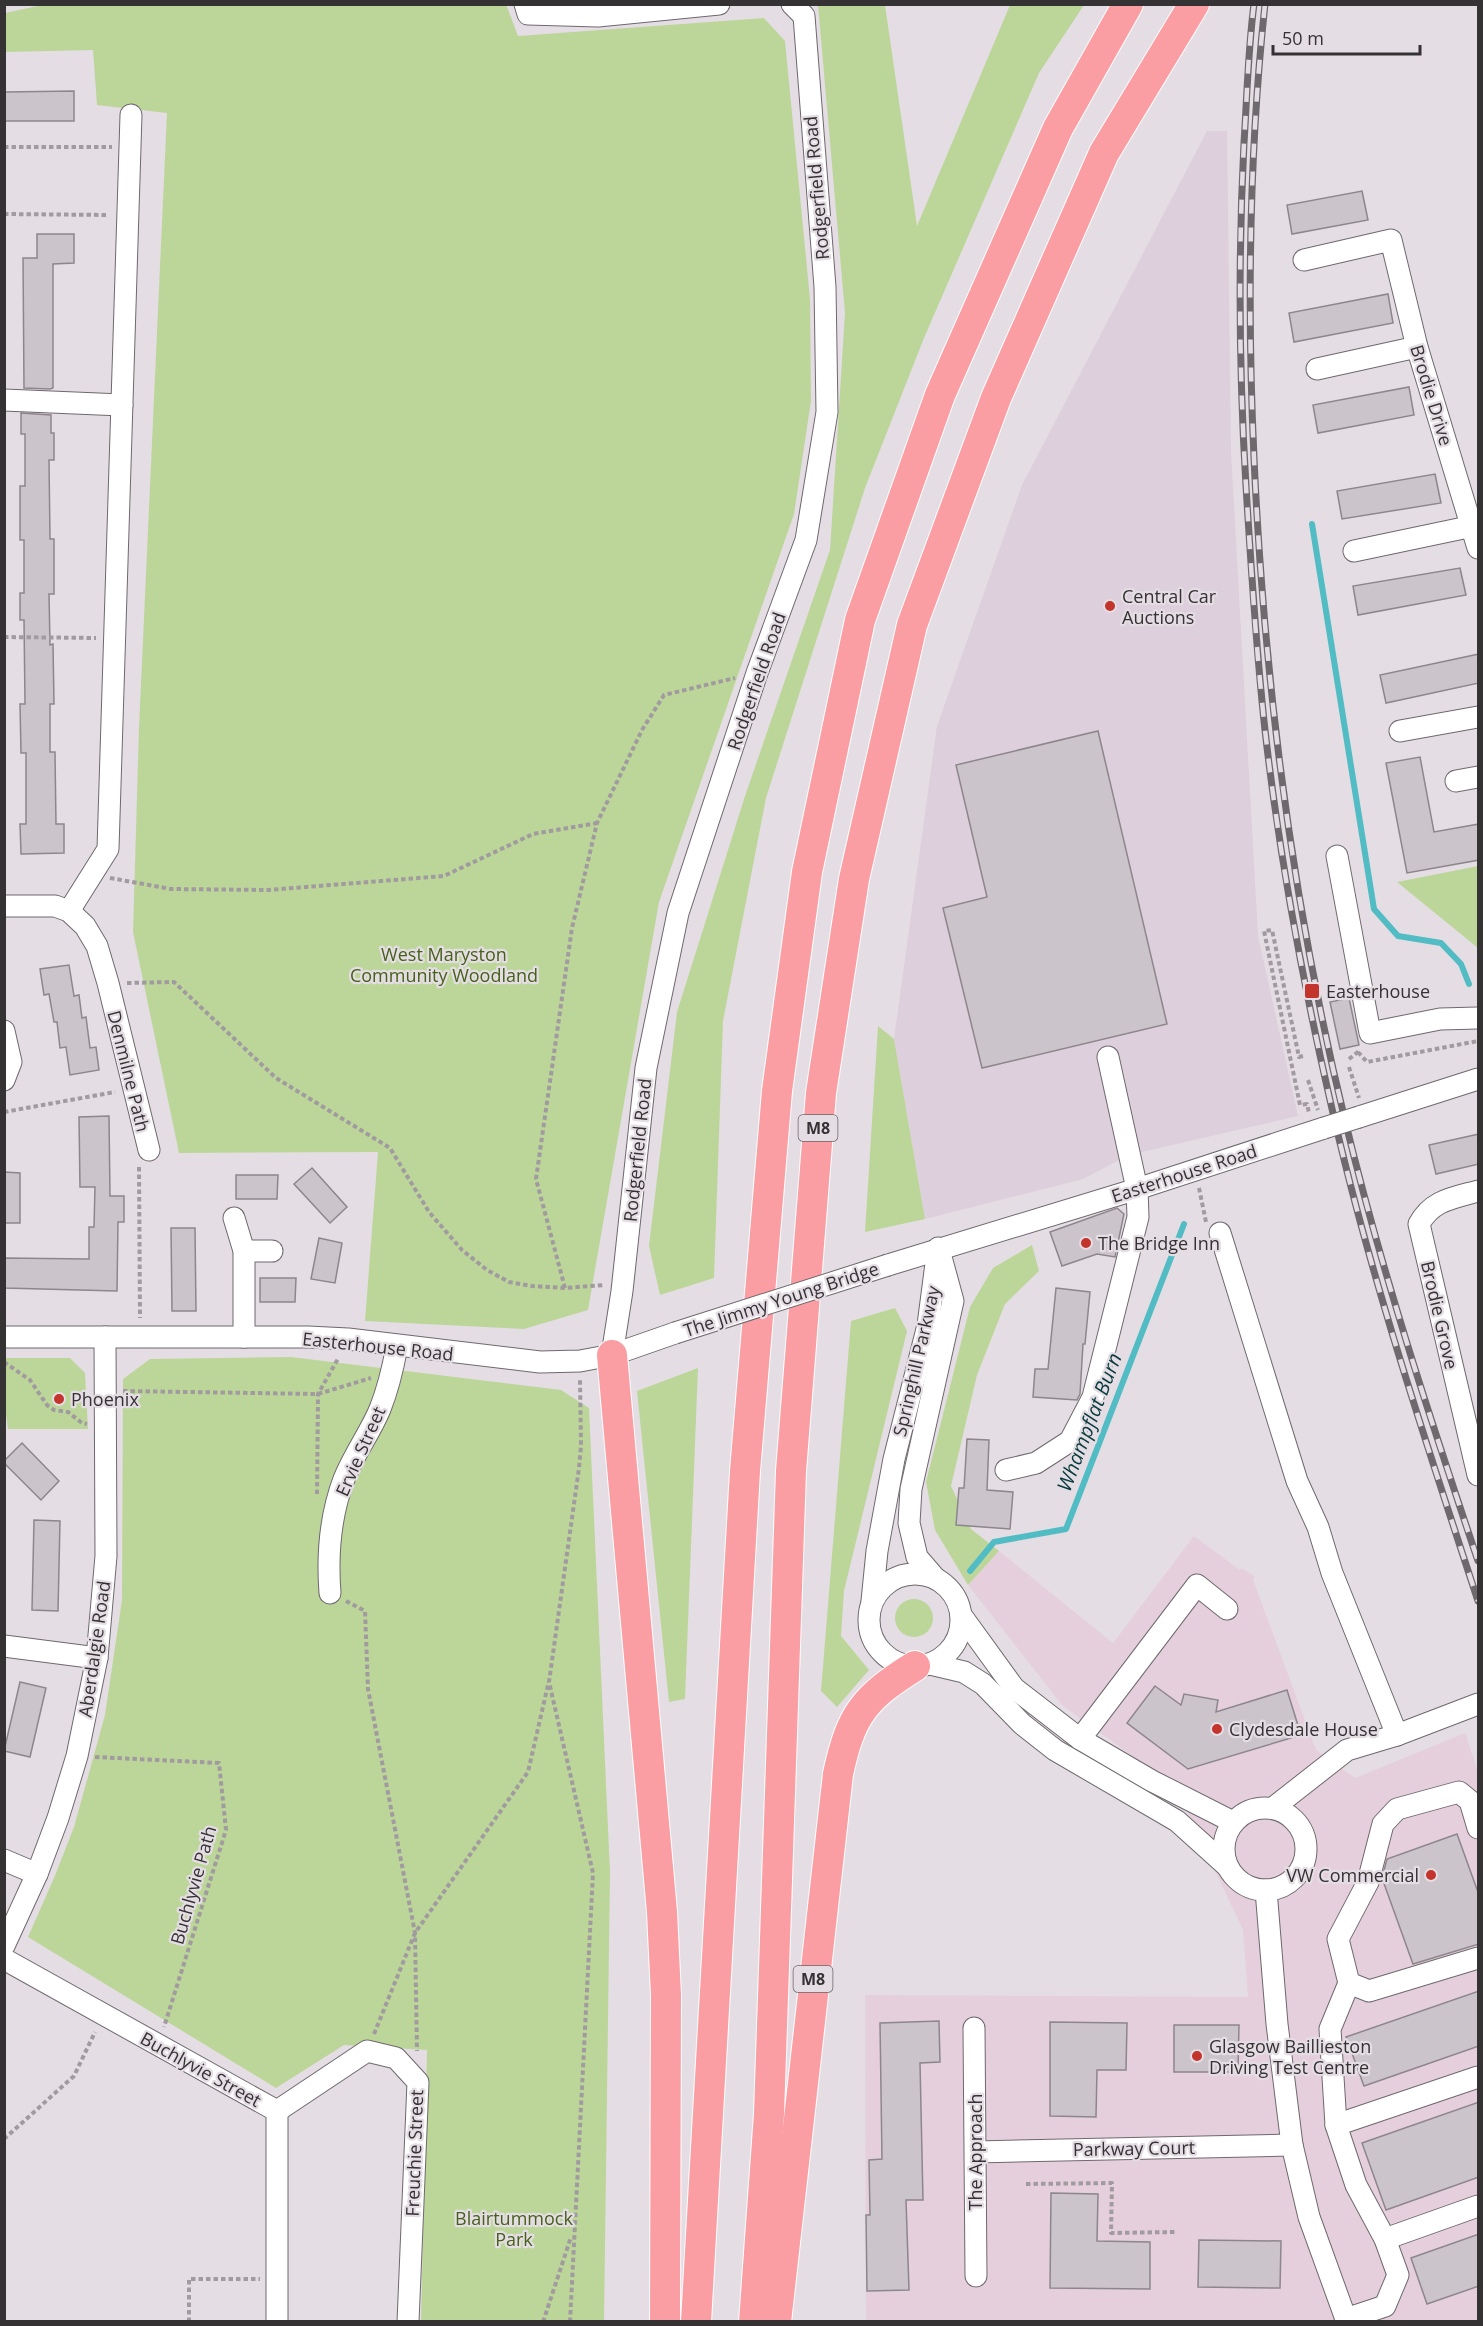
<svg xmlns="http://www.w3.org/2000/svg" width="1483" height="2326" font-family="'Open Sans',sans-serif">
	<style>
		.built { fill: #ddcfdb }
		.industrial { fill: #e6cfdc }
		.green { fill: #bcd69a }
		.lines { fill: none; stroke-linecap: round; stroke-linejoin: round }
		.stream { stroke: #51bcc4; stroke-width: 6 }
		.building { fill: #cbc4cb; stroke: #8d868c; stroke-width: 1.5 }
		.minor-casing { stroke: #6f686e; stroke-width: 23 }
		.highway-casing { stroke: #fff; stroke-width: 32 }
		.path { stroke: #a19ba0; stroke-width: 4; stroke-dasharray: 4.5 3; stroke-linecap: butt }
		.minor { stroke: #fff; stroke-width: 21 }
		.highway { stroke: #fb9ea3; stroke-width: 30 }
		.rail-casing { stroke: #6e696d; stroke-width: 7 }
		.rail { stroke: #e5dde4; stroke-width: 4.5; stroke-dasharray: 14; stroke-linecap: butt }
		.minor-bridge-casing { stroke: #6f686e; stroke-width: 23; stroke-linecap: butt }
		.minor-bridge { stroke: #fff; stroke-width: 21 }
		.poi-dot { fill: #c2342c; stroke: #e5dde4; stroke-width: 2 }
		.labels { text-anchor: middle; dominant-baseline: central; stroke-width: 4.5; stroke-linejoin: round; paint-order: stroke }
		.shield { fill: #e5dde4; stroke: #6a6569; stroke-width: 1.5 }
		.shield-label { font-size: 16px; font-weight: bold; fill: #353234 }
		.street-label { font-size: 18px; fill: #353234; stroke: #e5dde4 }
		.poi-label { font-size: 18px; fill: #353234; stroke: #e5dde4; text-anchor: start }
		.park-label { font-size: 18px; fill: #466119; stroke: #e5dde4 }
		.water-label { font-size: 20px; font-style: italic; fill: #073b3e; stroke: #e5dde4 }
	</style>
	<rect width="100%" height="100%" fill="#e5dde4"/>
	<path class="built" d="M1207 131H1227L1231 451 1258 936 1298 1116 1129 1155 1083 1179 925 1219 894 1039 937 726 1022 485Z"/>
	<path class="industrial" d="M1194 1536 1240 1570 1242 1568 1255 1577 1253 1580 1316 1750 1355 1778 1465 1733 1478 1771V2321H866L865 1995 1248 1997 1243 1930 1176 1788 1062 1705 968 1585 999 1551 1113 1643Z"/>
	<g class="green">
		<path d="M47 4H506L518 36 764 18 785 41 810 299 811 401 794 514 659 902 588 1310 524 1329 365 1321 378 1152 179 1153 133 932 139 728 167 113 97 105 93 50 5 52V13Z"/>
		<path d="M818 5H885L917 226 1010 5H1084L1039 73 924 338 865 488 766 798 723 1021 714 1278 660 1295 649 1246 677 1012 745 796 830 550 845 313Z"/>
		<path d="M1478 866V948L1397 882Z"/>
		<path d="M878 1026 894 1039 925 1219 865 1232Z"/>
		<path d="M1032 1245 1039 1271 1005 1304 977 1375 951 1486 971 1529 999 1551 968 1585 935 1530 926 1482 970 1307 993 1268Z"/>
		<path d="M895 1308 907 1331 844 1591 841 1636 869 1670 837 1707 821 1691 851 1321Z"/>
		<path d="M291 1357 561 1390 589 1408 610 1872 604 2321H421L427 2050 344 2045 276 2088 28 1937 54 1878 74 1827 105 1715 122 1600 123 1379 150 1359Z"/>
		<path d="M5 1358H70L85 1373 88 1429H8L5 1407Z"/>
		<path d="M698 1368 685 1699 669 1702 637 1391Z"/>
		<circle cx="914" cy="1618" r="19"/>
	</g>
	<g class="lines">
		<g class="stream">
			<path d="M1312 524 1374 909 1398 936 1441 943 1461 964 1469 984"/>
			<path d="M970 1571 994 1542 1066 1529 1184 1224"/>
		</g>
	</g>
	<g class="building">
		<path d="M74 91V121H4V92Z"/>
		<path d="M1362 191 1368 220 1292 234 1287 205Z"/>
		<path d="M37 234H74V263L53 264V388L50 389 24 388 23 258H37Z"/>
		<path d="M1388 294 1393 323 1294 342 1289 313Z"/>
		<path d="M1409 387 1414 415 1318 433 1313 405Z"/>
		<path d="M21 413 51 415V433H54V460H49L50 539H54V594H49L50 645 53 644 54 704H50V752H55L56 824H64V853L21 854 20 824H26V753H21L20 704H25L24 620H20V593H24V540H20V486H25V434H21Z"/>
		<path d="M1435 474 1441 503 1342 519 1337 491Z"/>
		<path d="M1460 568 1466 595 1358 615 1353 586Z"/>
		<path d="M1479 654V683L1386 703 1380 675Z"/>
		<path d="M1098 731 1167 1024 982 1068 943 908 987 897 956 765Z"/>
		<path d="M1420 757 1434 832 1479 824V860L1407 873 1386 763Z"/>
		<path d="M69 965 74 996 79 995 82 1018 86 1017 90 1048 96 1047 99 1070 70 1075 66 1047 60 1048 57 1022H54L49 994 44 995 40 969Z"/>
		<path d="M1349 998 1359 1045 1340 1049 1330 1002Z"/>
		<path d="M109 1116 110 1196H124V1222H118L117 1291 4 1288V1258L89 1259V1227H94L95 1187H80L79 1117Z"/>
		<path d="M1479 1134V1164L1436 1174 1429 1145Z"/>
		<path d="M312 1168 347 1207 330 1223 294 1184Z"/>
		<path d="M4 1172 20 1173V1223H4Z"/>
		<path d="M236 1175H278L277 1199H236Z"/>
		<path d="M1117 1208 1124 1214 1115 1257 1097 1254 1062 1266 1050 1232Z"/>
		<path d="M171 1228H195L196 1311H172Z"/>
		<path d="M319 1238 342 1243 335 1283 311 1279Z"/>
		<path d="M260 1278H296L295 1302H260Z"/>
		<path d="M1056 1288 1090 1292 1085 1344H1083L1080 1394 1077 1400 1033 1397 1035 1369H1048Z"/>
		<path d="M967 1439 989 1440 987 1490 1013 1492 1010 1529 956 1525 959 1488H964Z"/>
		<path d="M22 1443 59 1481 41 1500 4 1463V1461Z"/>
		<path d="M34 1520 60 1521 58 1611 32 1610Z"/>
		<path d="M20 1682 46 1688 30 1757 4 1751Z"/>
		<path d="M1155 1686 1181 1705 1184 1694 1218 1700 1216 1712 1287 1690 1301 1735 1188 1769 1127 1723Z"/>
		<path d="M1457 1834 1479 1895V1944L1413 1964 1382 1878 1387 1859Z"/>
		<path d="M1479 1991V2046L1364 2086 1346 2037Z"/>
		<path d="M939 2021 940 2062 920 2063 923 2200H906L909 2290 867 2291 866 2215H870L869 2160 882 2159 880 2023Z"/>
		<path d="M1050 2022 1127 2023 1126 2070H1097L1096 2117 1050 2116Z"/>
		<path d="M1174 2025H1239L1238 2072H1174Z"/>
		<path d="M1479 2102V2177L1386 2210 1362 2143Z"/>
		<path d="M1051 2193 1098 2194 1097 2241 1150 2242V2289L1050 2288Z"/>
		<path d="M1479 2234V2286L1427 2304 1411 2258Z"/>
		<path d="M1199 2240 1281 2241 1280 2288 1198 2287Z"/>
	</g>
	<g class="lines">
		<g class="minor-casing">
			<g id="minor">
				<path d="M525 4 528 14 598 16 719 4"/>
				<path d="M1304 260 1391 240 1417 347 1478 548"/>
				<path d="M1317 369 1417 347"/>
				<path d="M4 400 122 405"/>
				<path d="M1354 551 1473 526"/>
				<path d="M1400 731 1478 717"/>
				<path d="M1456 781 1478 777"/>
				<path d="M1337 856 1370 1033 1440 1019 1478 1018"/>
				<path d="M4 906H55L69 911 85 926 97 946 108 983 149 1150"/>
				<path d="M69 911 108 849 131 115"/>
				<path d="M4 1031 11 1062 4 1080"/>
				<path d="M1359 1117 1478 1079"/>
				<path d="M1478 1191C1453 1198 1432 1200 1419 1224L1478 1475"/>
				<path d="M234 1218 244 1251V1337"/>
				<path d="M1220 1233 1297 1481 1318 1527 1332 1573 1397 1735"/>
				<path d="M244 1251H272"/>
				<path d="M888 1265 1137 1189 1324 1128"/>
				<path d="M4 1337H308L348 1339 540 1362 580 1361 612 1355 675 1333"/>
				<path d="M612 1355 622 1291 646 1068 678 913 757 673 806 540 827 412 825 287 804 16 792 4"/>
				<path d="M1006 1470 1036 1463 1070 1441 1093 1397 1138 1217 1137 1189 1108 1057"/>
				<circle cx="915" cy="1620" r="46"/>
				<path d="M936 1579 917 1557 909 1523 911 1489 953 1301 941 1257"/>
				<path d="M330 1593C327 1554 330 1516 344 1479 354 1454 370 1433 380 1409 388 1389 393 1368 397 1346"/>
				<path d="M872 1601 877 1551 894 1459 928 1325 938 1248"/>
				<path d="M961 1615 1014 1688 1080 1739 1152 1781 1233 1822"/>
				<path d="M4 1646 97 1658"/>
				<path d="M930 1664 964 1672 983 1684 1022 1724 1055 1750 1177 1821 1228 1867"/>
				<path d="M1080 1739 1197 1585 1227 1609"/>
				<path d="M1273 1808 1347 1750 1397 1735 1478 1704"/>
				<circle cx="1265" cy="1849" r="41"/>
				<path d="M1478 1828 1470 1801 1459 1792 1397 1809 1383 1824 1368 1882 1338 1939 1349 1983 1369 1991 1478 1958"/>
				<path d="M4 1860 37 1874"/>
				<path d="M1266 1890 1277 2024 1292 2145 1309 2217 1347 2322"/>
				<path d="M4 1946 37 1874 58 1818 77 1756 97 1658 106 1556 105 1337"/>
				<path d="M4 1959 277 2111V2322"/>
				<path d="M974 2028 976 2276"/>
				<path d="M277 2111 367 2051 396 2058 418 2082 408 2322"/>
				<path d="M1336 2125 1478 2077"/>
				<path d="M976 2152 1292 2145"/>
				<path d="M1385 2239 1478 2206"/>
				<path d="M1346 2319 1385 2306 1398 2275 1385 2239 1356 2185 1336 2125 1330 2029 1349 1983"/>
			</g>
		</g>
		<g class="highway-casing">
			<g id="highway">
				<path d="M612 1355 662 1912 666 1995 665 2322"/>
				<path d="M696 2322 745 1471 777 1091 807 872 860 620 940 395 1058 128 1128 4"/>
				<path d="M754 2322 769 2114 791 1471 821 1093 854 879 912 625 996 398 1104 153 1194 4"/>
				<path d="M776 2322 838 1774C851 1714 864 1698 915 1666"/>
			</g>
		</g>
		<g class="path">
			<path d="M4 147H112"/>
			<path d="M4 214 109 215"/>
			<path d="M4 637 96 638"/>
			<path d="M110 878 171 889 268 890 444 876 533 834 597 823"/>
			<path d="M127 983 174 982 276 1078 390 1148 429 1212 462 1250 487 1270 509 1282 532 1286 565 1288 604 1285"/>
			<path d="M1358 1052 1367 1062 1478 1041"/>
			<path d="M1303 1056 1299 1057 1272 930 1264 931 1300 1105 1307 1104 1309 1113"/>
			<path d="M1349 1059 1359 1051"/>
			<path d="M1349 1067 1359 1098"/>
			<path d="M1308 1080 1318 1110"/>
			<path d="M4 1112 115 1092"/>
			<path d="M139 1167 140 1318"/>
			<path d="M1199 1188 1206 1222"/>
			<path d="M565 1288 536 1179 572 928 597 823 642 730 664 695 735 678"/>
			<path d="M4 1362 30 1380 47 1405 54 1410 68 1412 82 1423 87 1424"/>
			<path d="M123 1391 318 1394 371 1378"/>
			<path d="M317 1494 318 1394 339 1357"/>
			<path d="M346 1601 365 1611 368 1689 415 1933 417 2051"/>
			<path d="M95 1757 219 1763 226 1830 164 2027"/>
			<path d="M374 2034 415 1933 528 1772 548 1685"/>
			<path d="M4 2139 74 2076 95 2032"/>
			<path d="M1026 2184 1112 2183 1111 2233 1176 2232"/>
			<path d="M189 2322V2279H260"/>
			<path d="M543 2322 571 2237"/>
			<path d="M570 2322 593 1873 549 1682 579 1468 581 1446 580 1379"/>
		</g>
		<use href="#minor" class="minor"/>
		<use href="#highway" class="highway"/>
		<g class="rail-casing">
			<g id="rail">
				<path d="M1254 4C1248 50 1247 97 1244 143 1238 258 1239 371 1246 486 1251 567 1256 649 1265 730 1279 854 1302 978 1330 1100 1368 1270 1424 1436 1478 1601"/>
				<path d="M1265 4C1249 154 1247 307 1254 458 1264 680 1292 903 1345 1120 1381 1270 1429 1415 1478 1561"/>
			</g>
		</g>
		<use href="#rail" class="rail"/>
		<g class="minor-bridge-casing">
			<g id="minor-bridge">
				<path d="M1324 1128 1359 1117"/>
				<path d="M675 1333 888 1265"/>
			</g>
		</g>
		<use href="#minor-bridge" class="minor-bridge"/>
	</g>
	<g class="poi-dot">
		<circle cx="1110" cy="606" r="6"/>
		<rect x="1304" y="983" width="16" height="16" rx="3"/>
		<circle cx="1086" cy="1243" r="6"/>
		<circle cx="59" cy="1399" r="6"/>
		<circle cx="1217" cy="1729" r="6"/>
		<circle cx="1431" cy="1875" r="6"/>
		<circle cx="1197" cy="2056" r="6"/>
	</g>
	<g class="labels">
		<g class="shield">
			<rect x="798.5" y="1115" width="39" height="26" rx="4.5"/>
			<rect x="793.5" y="1966" width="39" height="26" rx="4.5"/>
		</g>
		<g class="shield-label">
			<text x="818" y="1128">M8</text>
			<text x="813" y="1979">M8</text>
		</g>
		<g class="street-label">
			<text transform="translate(816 188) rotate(-95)">Rodgerfield Road</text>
			<text transform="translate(1432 395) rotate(73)">Brodie Drive</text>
			<text transform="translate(756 681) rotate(-71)">Rodgerfield Road</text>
			<text transform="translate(129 1071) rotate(76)">Denmilne Path</text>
			<text transform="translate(637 1150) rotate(-84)">Rodgerfield Road</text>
			<text transform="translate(1184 1173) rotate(-18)">Easterhouse Road</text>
			<text transform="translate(781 1299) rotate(-18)">The Jimmy Young Bridge</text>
			<text transform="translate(1440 1315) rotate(77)">Brodie Grove</text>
			<text transform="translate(378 1346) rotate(6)">Easterhouse Road</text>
			<text transform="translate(916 1361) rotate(-77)">Springhill Parkway</text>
			<text transform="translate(360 1451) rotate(-66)">Ervie Street</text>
			<text transform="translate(94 1649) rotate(-82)">Aberdalgie Road</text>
			<text transform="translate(193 1885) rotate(-74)">Buchlyvie Path</text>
			<text transform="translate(201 2069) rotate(29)">Buchlyvie Street</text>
			<text transform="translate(1134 2148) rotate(-1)">Parkway Court</text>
			<text transform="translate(975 2152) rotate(-90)">The Approach</text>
			<text transform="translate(414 2153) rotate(-88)">Freuchie Street</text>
		</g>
		<g class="poi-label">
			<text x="1122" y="596">Central Car<tspan x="1122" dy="21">Auctions</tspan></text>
			<text x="1326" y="991">Easterhouse</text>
			<text x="1098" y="1243">The Bridge Inn</text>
			<text x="71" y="1399">Phoenix</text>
			<text x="1229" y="1729">Clydesdale House</text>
			<text x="1419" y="1875" text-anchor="end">VW Commercial</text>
			<text x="1209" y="2046">Glasgow Baillieston<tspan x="1209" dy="21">Driving Test Centre</tspan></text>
		</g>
		<g class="park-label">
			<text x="444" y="954">West Maryston<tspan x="444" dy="21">Community Woodland</tspan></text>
			<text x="514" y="2218">Blairtummock<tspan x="514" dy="21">Park</tspan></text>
		</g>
		<g class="water-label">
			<text transform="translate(1089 1422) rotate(-69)">Whampflat Burn</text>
		</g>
	</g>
	<rect width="1483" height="2326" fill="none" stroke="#353234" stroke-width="12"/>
	<path d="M1273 45v9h147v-9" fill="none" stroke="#353234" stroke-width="3"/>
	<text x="1282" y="45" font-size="18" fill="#353234" stroke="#e5dde4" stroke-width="4.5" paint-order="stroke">50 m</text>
</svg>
